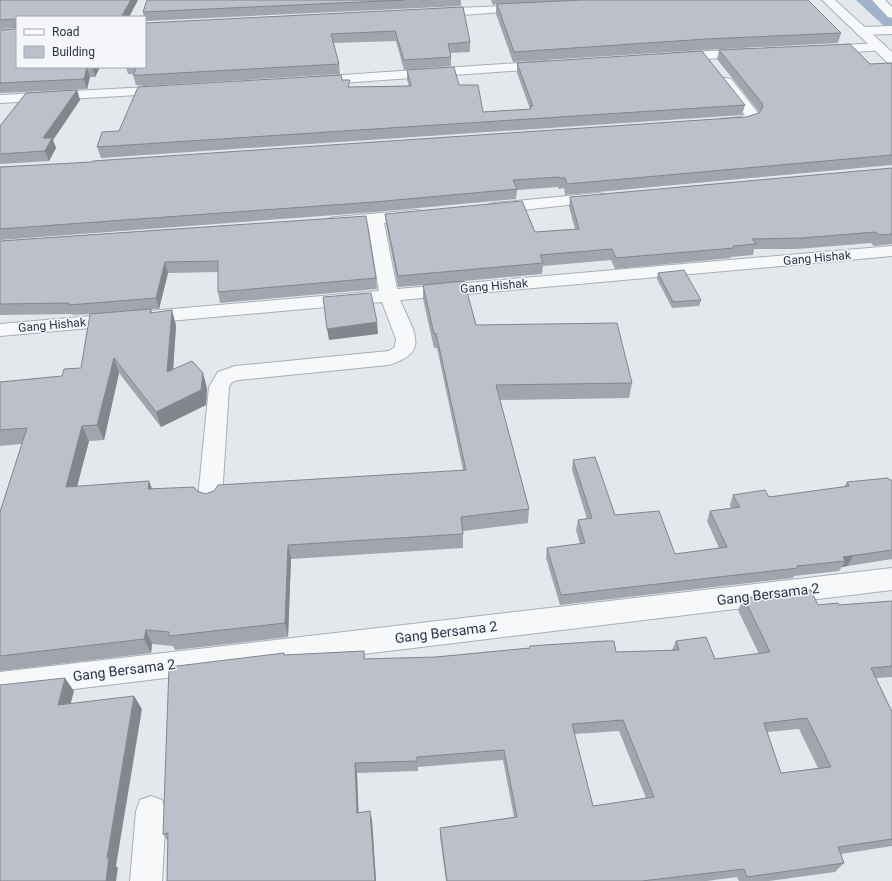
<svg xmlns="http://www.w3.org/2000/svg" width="892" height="881" font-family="Roboto,sans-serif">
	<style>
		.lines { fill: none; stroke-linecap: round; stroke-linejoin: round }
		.canal { fill: #9fb4cc; fill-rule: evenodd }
		.minor-casing { stroke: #a9aeb7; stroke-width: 2 }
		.tertiary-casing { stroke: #a9aeb7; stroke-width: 2 }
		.minor { fill: #f7f8fa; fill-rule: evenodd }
		.tertiary { fill: #f7f8fa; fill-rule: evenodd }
		.wall { fill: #a1a5ae; fill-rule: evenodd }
		.shaded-wall { fill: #83868d }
		.building { fill: #bbc0ca; stroke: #83868d; fill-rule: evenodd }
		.labels { text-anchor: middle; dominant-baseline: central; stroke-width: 3; stroke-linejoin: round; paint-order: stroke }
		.street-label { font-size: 12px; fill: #2b3445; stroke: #f4f6f9 }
		.near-street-label { font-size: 14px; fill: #2b3445; stroke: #f4f6f9 }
	</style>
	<rect width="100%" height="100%" fill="#e4e7ec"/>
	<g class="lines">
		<path class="canal" d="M856 0H873L892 16V30L886 28Z"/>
		<g class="minor-casing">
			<g id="minor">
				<path d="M872 0H885L892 7V18L888 17Z"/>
				<path d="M525 5 529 6 531 8 529 10 434 17 430 15 428 13 430 11 434 9Z"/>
				<path d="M892 26V34L861 35 857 34 855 31 857 28 861 27Z"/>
				<path d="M880 43 884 44 886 47 884 50 826 54 822 53 820 50 822 47 826 46Z"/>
				<path d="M747 49 752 50 753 53 752 56 676 61 671 60 670 57 671 54 676 53Z"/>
				<path d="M548 61 553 62 555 65 553 68 313 85 308 84 306 81 308 78 313 77Z"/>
				<path d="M726 78 731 79 758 113 759 116C751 127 733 128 721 125L719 122 721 119 740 117 745 115 719 82 721 79Z"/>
				<path d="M167 86 172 87 174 90 172 93 0 103V95Z"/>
				<path d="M599 193 605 195 607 198 605 201 494 213 488 211 486 208 488 205 494 203Z"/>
				<path d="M416 210 422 211 424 215 422 219 384 223 397 289 892 246V256L400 300C413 331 432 353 388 365L238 380 232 382 229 387 222 498 218 504 210 507 202 504 198 498 209 387 218 372 235 366 389 351 395 347 396 339 382 302 0 336V324L379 291 368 224 336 227 330 226 328 222 330 218 336 217Z"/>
				<path d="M892 568V590L0 698V672Z"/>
				<path d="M151 796 162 800 166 811 162 881H130L136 811 140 800Z"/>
			</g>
		</g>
		<g class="tertiary-casing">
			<path id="tertiary" d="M822 0H835L892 52V63L887 62Z"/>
		</g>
		<use href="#minor" class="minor"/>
		<use href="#tertiary" class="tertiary"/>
	</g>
	<g class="wall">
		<path d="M0 0H138L129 17H17L100 67 95 77H90L87 89 0 93V30L15 29V28L0 29Z"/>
		<path d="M147 0H461V6L146 21 145 17H144L143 12Z"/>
		<path d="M491 0H808L841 33 838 43 704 50 513 62 496 14V4L493 5Z"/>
		<path d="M463 7 470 42V52L450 53 451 57V66L404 70 396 41 334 43 339 64 340 74 145 86 136 85 133 75 134 74H128L126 67H145Z"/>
		<path d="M719 50 870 64 892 63V165L565 195 564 188 559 189 558 187 517 190 516 199 375 212 0 240V167L92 162 746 117 759 113V112L717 59Z"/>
		<path d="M517 63 745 105 742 115 101 158 97 147 119 131 342 80 350 87 409 86 407 80V70L459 85 483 112 530 109 517 73Z"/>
		<path d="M77 90 80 100 53 140 56 148 49 161 0 164V126Z"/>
		<path d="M892 168V244L874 246 871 243 797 249H754L753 255 731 257V258L615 269 611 260 543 266 542 274 464 281 476 325 632 383 629 398 500 400 529 509 528 523 463 531V548L291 559 288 637 175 650 173 646 152 644 151 653 0 671V512L22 444 0 446V382L62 376 81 368 90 314 73 315 72 314 0 315V241L366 216 376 278 377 289 220 303 218 292V272L168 273 159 309H151L152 312 176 325 173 370 207 388 206 405 161 427 119 373 104 440 89 441 77 486 197 491 205 494 463 470 437 348H434L423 299V285L398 287 386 224 385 214 535 232 575 229 569 207 570 197Z"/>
		<path d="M658 273 701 300 699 306 672 308 657 279Z"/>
		<path d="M573 460 615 515 675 554 719 548 707 521 710 511 731 508 730 505 733 495 769 497 844 487 847 482 892 480V559L842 567 839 571 794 576 793 578 560 605 546 558 547 548 580 544 576 530 578 520 587 519 572 470Z"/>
		<path d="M744 598 818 605H839L892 601V677L876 678 892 712V846L841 854 844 863 835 872 769 881H739L737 877 707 881H446L440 837V828L514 817 503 760 418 767V771L357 773 358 812 372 820 376 881H167L168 841 163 834 284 653 285 655 364 651 365 659 436 657 530 648V646L616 652 672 650 676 641 715 659 759 654 738 610ZM799 729 818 768 781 773 767 732ZM619 731 646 798 593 806 574 734Z"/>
	</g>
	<g class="shaded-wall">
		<path d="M131 0H138L129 17H121Z"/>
		<path d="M87 67 90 77 87 89 84 79Z"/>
		<path d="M92 67H100L95 77Z"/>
		<path d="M77 90 80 100 53 140 56 148 49 161 45 151 43 138Z"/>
		<path d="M165 262 168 273 159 309 156 298Z"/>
		<path d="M172 310 176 325 172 387 167 372Z"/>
		<path d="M377 322 378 334 329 340 327 329Z"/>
		<path d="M114 358 119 373 104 440 97 425Z"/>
		<path d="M203 373 207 388 206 405 161 427 156 412Z"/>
		<path d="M82 426 89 441 73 502 66 487Z"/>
		<path d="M149 481 155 496 148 489Z"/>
		<path d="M288 545 291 559 288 637 285 623Z"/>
		<path d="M853 556 847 566 842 567 845 561 843 557Z"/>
		<path d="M146 630 152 644 151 653 144 639Z"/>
		<path d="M65 678 74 691 67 718 58 705Z"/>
		<path d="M134 696 142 709 116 866 118 868 116 881H106L107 858Z"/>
		<path d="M355 763 357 773 359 822 357 813Z"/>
		<path d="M370 811 372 820 376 881H375Z"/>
	</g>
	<g class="building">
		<path d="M0 0H131L121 17H17V67H92H87L84 79 0 83V30L15 29V19L0 20Z"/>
		<path d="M147 0H405L143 12Z"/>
		<path d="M581 0H808L841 33 706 39 514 52 497 4Z"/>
		<path d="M463 7 470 42 448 44 451 57 404 60 395 31 331 34 339 64 142 75H133L137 67H145V23Z"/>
		<path d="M850 44 870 64 892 63V155L567 184 565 178H560L559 177 513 180 517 189 374 202 0 229V167L92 162 93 161 746 117 759 113 763 107 762 103 719 50Z"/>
		<path d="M702 51 745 105 97 147 102 132 119 131 138 87 341 75 342 80H350L348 87 411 86 407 70 454 67 459 85H478L483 112 531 109 530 106H533L517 63Z"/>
		<path d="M77 90 43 138H52L45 151 0 154V126L26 93Z"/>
		<path d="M892 168V234L879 235 876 232 801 238 752 239 756 244 733 246 734 248 616 258 612 249 540 255 543 263 398 276 385 214 522 201 535 232 579 229 570 197Z"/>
		<path d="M366 216 376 278 218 292V261L165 262 156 298 68 305 69 303 0 304V241Z"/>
		<path d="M684 270 701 300 673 302 658 273Z"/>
		<path d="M464 281 476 325 617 323 632 383 496 385 529 509 461 517 463 534 288 545 285 623 169 636V632L146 630 144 639 0 656V512L27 428 0 430V382L62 376 64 369 81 368 90 314 151 309 150 313 172 310 167 372 192 361 203 373 201 390 156 412 114 358 97 425 82 426 66 487 149 481 148 489 194 487 197 491 205 494 214 491 218 485 466 470 436 333 434 334 423 285Z"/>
		<path d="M371 293 377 322 327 329 323 297Z"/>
		<path d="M595 457 615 515 659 511 675 554 727 547 710 511 740 507 733 495 765 490 769 497 849 486 847 482 888 478 889 480H892V550L843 557 845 561 797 566 798 568 561 595 547 548 585 543 578 520 592 518 573 460Z"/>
		<path d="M811 590 818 605 838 603 839 605 892 601V666L871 668 892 712V839L838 847 844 863 747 877 744 869 642 881H447L440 828 517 817 504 750 417 757V761L355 763 357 813 370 811 375 881H167L168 833 163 834 169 667 284 653V655L364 651V659L436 657 530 648V646L605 641H614L616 652 679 650 676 641 706 637 715 659 770 652 744 598ZM807 718 831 767 781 773 764 723ZM623 720 654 797 593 806 572 724Z"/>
		<path d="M65 678 58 705 134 696 107 858H109L106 881H0V685Z"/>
	</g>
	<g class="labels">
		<g class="street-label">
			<text transform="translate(817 258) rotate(-5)">Gang Hishak</text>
			<text transform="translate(494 286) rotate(-5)">Gang Hishak</text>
			<text transform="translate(52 325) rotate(-5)">Gang Hishak</text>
		</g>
		<g class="near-street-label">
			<text transform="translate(768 594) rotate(-7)">Gang Bersama 2</text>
			<text transform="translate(446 632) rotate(-7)">Gang Bersama 2</text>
			<text transform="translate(124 670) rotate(-7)">Gang Bersama 2</text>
		</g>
	</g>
	<rect x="16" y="16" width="130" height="52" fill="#f4f6f9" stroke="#a4a8b1"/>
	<rect x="24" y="29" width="20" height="6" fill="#f7f8fa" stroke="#a4a8b1"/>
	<text x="52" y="36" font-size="12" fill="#2b3445">Road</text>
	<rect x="24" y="46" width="20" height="12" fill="#bbc0ca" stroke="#a4a8b1"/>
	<text x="52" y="56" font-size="12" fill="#2b3445">Building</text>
</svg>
